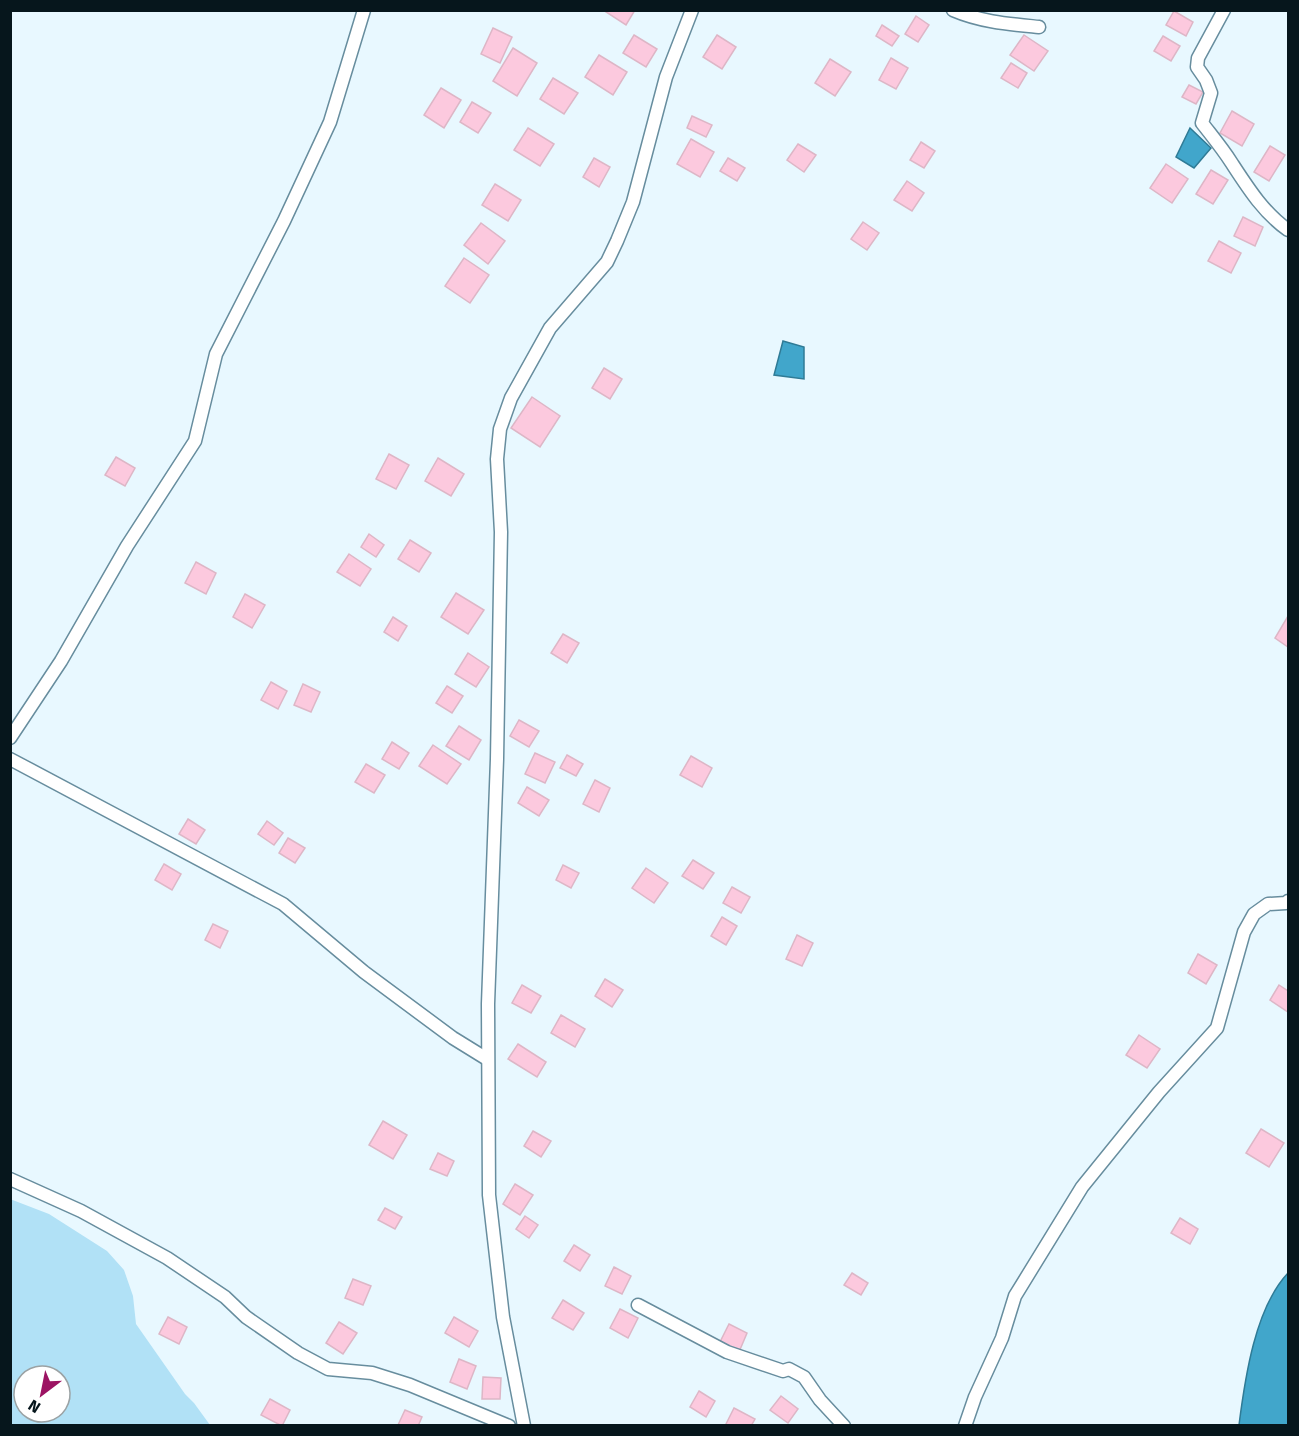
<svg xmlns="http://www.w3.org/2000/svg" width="1299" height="1436" font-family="'Fira Sans',sans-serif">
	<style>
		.green { fill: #b1e1f6; fill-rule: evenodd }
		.water { fill: #41a6cb; stroke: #2f7b96; stroke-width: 1.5 }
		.building { fill: #fcc9de; stroke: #ddb6c6; stroke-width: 1.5 }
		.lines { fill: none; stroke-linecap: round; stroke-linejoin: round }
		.minor-casing { stroke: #678d9e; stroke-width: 15 }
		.minor { stroke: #fff; stroke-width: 12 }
	</style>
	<rect width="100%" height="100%" fill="#e8f8ff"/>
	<path class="green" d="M10 1199 49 1214 107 1251 124 1270 133 1296 136 1324 185 1394 194 1403 210 1425H11ZM24 1376H60V1412H24Z"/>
	<g class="water">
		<path d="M1190 128 1211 148 1194 168 1176 157Z"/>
		<path d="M783 341 804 347V379L774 375Z"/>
		<path d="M1288 1273V1425H1239C1245 1378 1255 1308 1288 1273Z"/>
	</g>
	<g class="building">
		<path d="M603 10H635L626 25Z"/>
		<path d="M1174 11 1193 22 1186 36 1166 25Z"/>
		<path d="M916 16 929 25 918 42 905 34Z"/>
		<path d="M882 25 899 36 892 46 876 36Z"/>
		<path d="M493 28 512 37 500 63 481 54Z"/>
		<path d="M634 35 657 49 646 67 623 53Z"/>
		<path d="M717 35 736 47 722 69 703 57Z"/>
		<path d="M1024 35 1048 51 1034 71 1010 55Z"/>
		<path d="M1163 36 1180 46 1171 61 1154 51Z"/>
		<path d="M513 48 537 63 517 96 493 81Z"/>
		<path d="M599 55 627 72 613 95 585 77Z"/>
		<path d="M891 58 908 68 896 89 879 80Z"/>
		<path d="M830 59 851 72 835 96 815 83Z"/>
		<path d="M1011 63 1027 73 1018 88 1001 78Z"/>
		<path d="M553 78 578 93 564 114 540 99Z"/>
		<path d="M1189 85 1203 92 1196 104 1182 97Z"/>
		<path d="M441 88 461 100 444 128 424 115Z"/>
		<path d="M472 102 491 113 478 133 460 122Z"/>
		<path d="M1232 111 1254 124 1242 146 1220 133Z"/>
		<path d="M692 116 712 125 706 137 687 128Z"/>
		<path d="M528 128 554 144 540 166 514 150Z"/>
		<path d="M691 139 714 152 700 177 677 164Z"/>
		<path d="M921 142 935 151 924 168 910 160Z"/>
		<path d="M798 144 816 155 804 172 787 160Z"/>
		<path d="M1270 146 1285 155 1269 181 1254 172Z"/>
		<path d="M594 158 610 167 599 187 583 177Z"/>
		<path d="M728 158 745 168 737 181 720 171Z"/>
		<path d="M1166 164 1188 179 1172 203 1150 188Z"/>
		<path d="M1211 170 1228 180 1213 204 1196 194Z"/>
		<path d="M907 181 924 193 912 211 894 200Z"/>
		<path d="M495 184 521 200 508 221 482 205Z"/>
		<path d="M1243 217 1263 227 1255 246 1234 236Z"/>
		<path d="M863 222 879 233 867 250 851 239Z"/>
		<path d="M481 223 505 241 488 264 464 245Z"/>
		<path d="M1219 241 1241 253 1231 273 1208 261Z"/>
		<path d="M464 258 489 275 470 303 445 286Z"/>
		<path d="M604 368 622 379 610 399 592 388Z"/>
		<path d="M532 397 560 416 540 447 511 428Z"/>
		<path d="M389 454 409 465 396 489 376 479Z"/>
		<path d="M116 457 135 468 125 486 105 475Z"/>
		<path d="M438 458 464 474 451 496 425 481Z"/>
		<path d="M369 534 384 545 376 557 361 547Z"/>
		<path d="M410 540 431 553 419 572 398 559Z"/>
		<path d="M349 554 371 569 360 586 337 572Z"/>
		<path d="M196 562 216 573 206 594 185 583Z"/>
		<path d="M456 593 484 610 468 634 441 617Z"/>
		<path d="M245 594 265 605 252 628 233 617Z"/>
		<path d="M1288 616V647L1275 638Z"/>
		<path d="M393 617 407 626 398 641 384 632Z"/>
		<path d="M563 634 579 643 567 663 551 653Z"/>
		<path d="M468 653 489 667 476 687 455 674Z"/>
		<path d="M271 682 287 691 278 709 261 700Z"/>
		<path d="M303 684 320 692 311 712 294 705Z"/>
		<path d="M447 686 463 696 452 713 436 703Z"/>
		<path d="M519 720 539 731 529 747 510 736Z"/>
		<path d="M459 726 481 740 469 760 446 746Z"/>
		<path d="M392 742 409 753 399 769 382 759Z"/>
		<path d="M433 745 461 764 447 784 419 766Z"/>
		<path d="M535 753 555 762 545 783 525 774Z"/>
		<path d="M567 755 583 764 576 776 560 768Z"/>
		<path d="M691 756 712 768 702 787 680 775Z"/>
		<path d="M366 764 385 775 374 793 355 782Z"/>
		<path d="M595 780 610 788 599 812 583 804Z"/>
		<path d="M527 787 549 800 539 816 518 803Z"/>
		<path d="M188 819 205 830 196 844 179 834Z"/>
		<path d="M267 821 283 833 274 845 258 834Z"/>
		<path d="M288 838 305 848 295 863 279 853Z"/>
		<path d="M693 860 714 873 703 889 682 876Z"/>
		<path d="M164 864 181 874 172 890 155 880Z"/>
		<path d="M563 865 579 873 571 888 556 880Z"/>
		<path d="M646 868 668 883 654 903 632 888Z"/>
		<path d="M732 887 750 897 741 913 723 903Z"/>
		<path d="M722 917 737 926 726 945 711 936Z"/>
		<path d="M213 924 228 931 220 948 205 940Z"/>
		<path d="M797 935 813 943 802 966 786 959Z"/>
		<path d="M1198 954 1217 965 1206 984 1188 973Z"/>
		<path d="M605 979 623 990 612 1007 595 996Z"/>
		<path d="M522 985 541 996 531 1013 512 1003Z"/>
		<path d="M1279 985 1288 991V1012L1270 1000Z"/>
		<path d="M561 1015 585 1029 575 1047 551 1033Z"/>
		<path d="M1139 1035 1160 1049 1147 1068 1126 1055Z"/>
		<path d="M518 1044 546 1062 537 1077 508 1059Z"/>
		<path d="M383 1121 407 1135 393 1159 369 1145Z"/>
		<path d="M1261 1129 1284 1143 1269 1167 1246 1153Z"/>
		<path d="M533 1131 551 1141 541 1157 524 1146Z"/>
		<path d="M438 1153 454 1161 447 1176 430 1169Z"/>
		<path d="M515 1184 533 1195 520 1215 503 1204Z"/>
		<path d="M385 1208 402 1217 395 1229 378 1220Z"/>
		<path d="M525 1216 538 1225 529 1238 516 1229Z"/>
		<path d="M1180 1218 1198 1229 1190 1244 1171 1233Z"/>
		<path d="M574 1245 590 1255 580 1271 564 1261Z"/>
		<path d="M614 1267 631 1276 622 1294 605 1286Z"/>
		<path d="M852 1273 868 1283 861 1295 844 1285Z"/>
		<path d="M353 1279 371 1286 363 1305 345 1298Z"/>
		<path d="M563 1300 584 1313 573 1330 552 1318Z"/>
		<path d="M620 1309 638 1318 628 1338 610 1328Z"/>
		<path d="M168 1317 187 1327 179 1344 159 1334Z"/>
		<path d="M454 1317 478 1331 469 1347 445 1333Z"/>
		<path d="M339 1322 357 1333 343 1354 326 1343Z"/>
		<path d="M729 1324 747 1333 739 1352 720 1342Z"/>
		<path d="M459 1359 476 1366 467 1389 450 1382Z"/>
		<path d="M483 1377 501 1378 500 1399H482Z"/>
		<path d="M699 1391 715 1401 706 1417 690 1407Z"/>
		<path d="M781 1396 798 1409 788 1423 770 1410Z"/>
		<path d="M270 1399 290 1410 282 1426 261 1415Z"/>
		<path d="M734 1408 755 1419 751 1426H725Z"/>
		<path d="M405 1410 422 1417 418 1426 398 1425Z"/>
	</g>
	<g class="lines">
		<g class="minor-casing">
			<g id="minor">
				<path d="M953 10C981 22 1009 24 1039 27"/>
				<path d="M1224 10 1198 58 1197 67 1206 80 1211 93 1202 123C1212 136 1222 148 1231 162 1248 188 1263 212 1288 230"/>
				<path d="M10 738 61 661 127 546 195 441 216 354 284 221 330 122 364 10"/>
				<path d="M10 759 283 904 364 972 453 1038 487 1059"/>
				<path d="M10 1179 81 1211 167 1258 225 1297 246 1317 298 1353 328 1369 372 1373 410 1385 509 1426"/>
				<path d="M638 1305 727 1352 783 1371 789 1369 804 1377 820 1400 844 1426"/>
				<path d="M524 1426 503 1317 489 1195 488 1004 497 759 501 532 497 459 500 429 511 398 550 328 607 262 617 241 633 202 666 77 692 10"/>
				<path d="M965 1426 975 1397 1002 1338 1015 1296 1082 1187 1159 1092 1217 1028 1244 932 1254 914 1268 904 1286 903 1288 901"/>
			</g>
		</g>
		<use href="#minor" class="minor"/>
	</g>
	<rect width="1299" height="1436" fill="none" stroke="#06161c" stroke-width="24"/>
	<g transform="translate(42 1394) rotate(212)"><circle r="28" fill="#ffffff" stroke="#9ba2a4" stroke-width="1.5"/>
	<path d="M0-4.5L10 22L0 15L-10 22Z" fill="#9c1363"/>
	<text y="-9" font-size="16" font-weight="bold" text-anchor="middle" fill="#06161c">N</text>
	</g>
</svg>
